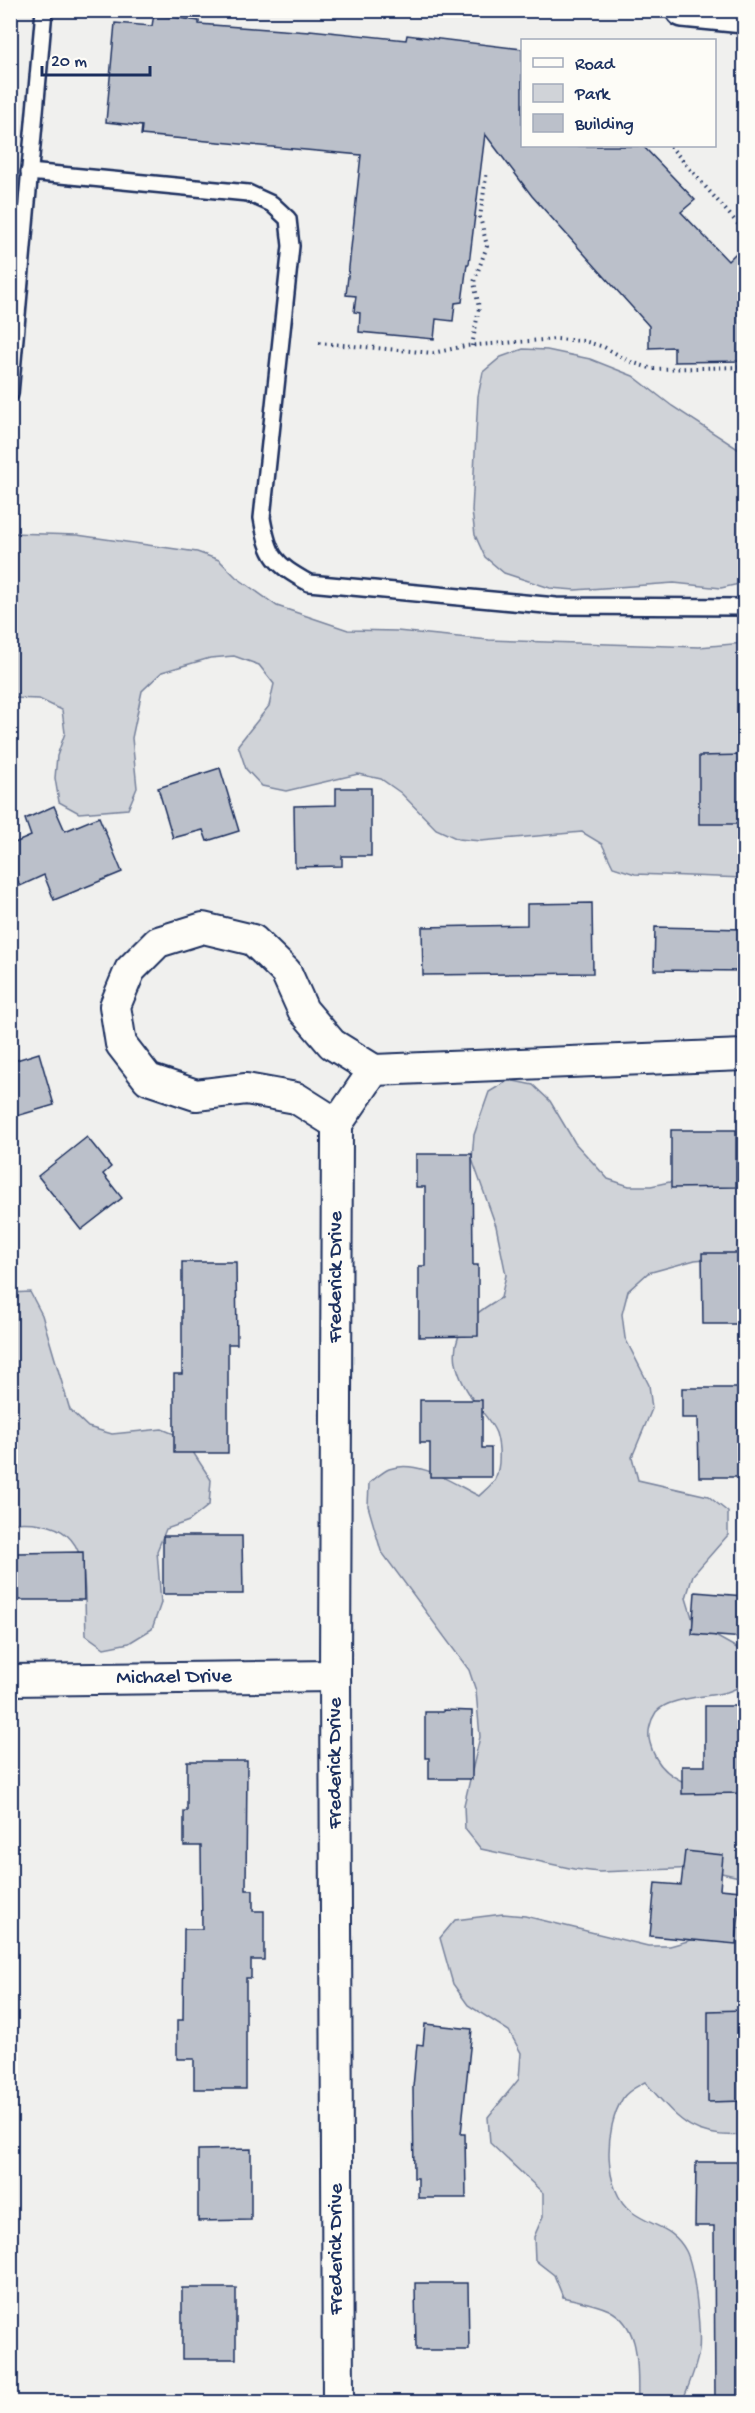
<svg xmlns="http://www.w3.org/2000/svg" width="755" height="2413" font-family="'Gochi Hand',sans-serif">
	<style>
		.green { fill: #d0d3d8; stroke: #76819b; stroke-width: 1.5 }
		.building { fill: #bbc0ca; stroke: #1b2f5e; stroke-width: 1.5 }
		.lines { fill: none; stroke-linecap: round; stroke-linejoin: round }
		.lane-casing { stroke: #1b2f5e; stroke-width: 20 }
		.street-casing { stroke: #1b2f5e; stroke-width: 34 }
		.secondary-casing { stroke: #1b2f5e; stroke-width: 38 }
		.path { stroke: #1b2f5e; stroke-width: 4; stroke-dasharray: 1.5 4.5; stroke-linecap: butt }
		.lane { stroke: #fdfcf7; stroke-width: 15 }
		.street { stroke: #fdfcf7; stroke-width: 30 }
		.secondary { stroke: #fdfcf7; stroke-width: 33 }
		.labels { text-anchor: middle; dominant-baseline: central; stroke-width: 6; stroke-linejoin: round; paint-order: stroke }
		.street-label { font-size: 21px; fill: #1b2f5e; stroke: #fdfcf7 }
	</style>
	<rect width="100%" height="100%" fill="#f0f0ee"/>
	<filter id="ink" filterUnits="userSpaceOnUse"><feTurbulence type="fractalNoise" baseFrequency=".0167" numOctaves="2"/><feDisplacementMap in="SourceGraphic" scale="12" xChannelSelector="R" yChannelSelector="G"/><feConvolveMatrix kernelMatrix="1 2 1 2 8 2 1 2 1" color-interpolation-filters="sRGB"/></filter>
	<g filter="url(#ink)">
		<g class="green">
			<path d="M523 349 547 350 590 359 633 376 672 406 744 453V583L721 588 674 583 575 590 550 588 504 573 485 557 475 535 472 511 478 396 483 372 501 357Z"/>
			<path d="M11 533 77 535 197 552 219 560 236 577 277 606 348 630 397 631 489 640 699 647 744 643V878L635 874 613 867 602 844 582 832 481 841 458 839 436 829 401 793 381 779 358 774 286 791 262 786 246 769 238 745 269 706 274 684 259 665 234 656 210 658 162 672 142 691 132 738 137 788 128 809 79 813 59 802 55 778 57 756 65 733 62 710 39 699 11 698Z"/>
			<path d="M509 1080 533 1085 550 1101 575 1143 608 1179 629 1186H651L744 1166V1255L695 1260 648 1273 628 1291 622 1314 625 1338 649 1385 652 1409 632 1457 638 1480 708 1496 728 1512V1535L693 1575 686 1598 694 1624 744 1652V1685C739 1687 733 1690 727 1692 709 1697 668 1697 656 1712 650 1721 647 1733 650 1743 660 1785 707 1792 744 1792V1878L699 1868 599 1872 574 1869 481 1849 465 1829 464 1805 480 1737 476 1691 469 1670 381 1551 368 1506 369 1483C375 1479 382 1472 389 1469 418 1458 454 1484 479 1496 484 1491 492 1485 495 1479 501 1466 500 1446 496 1433 491 1420 477 1407 470 1395 440 1349 458 1321 501 1298L506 1275 496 1226 472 1159 474 1135 489 1092Z"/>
			<path d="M30 1292 42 1315 70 1410 88 1427 112 1434 162 1429 184 1438 211 1480 209 1505 189 1521 166 1529 157 1551 161 1603 152 1629 129 1643 104 1648 86 1635C83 1573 95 1516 11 1523L10 1293Z"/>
			<path d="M503 1914 525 1916 648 1946H670L720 1932 744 1927V2135C691 2139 678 2119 645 2082 638 2086 627 2091 623 2098 604 2127 602 2190 632 2212 652 2227 673 2226 686 2251 695 2269 701 2331 699 2351 696 2369 689 2385 682 2402H642L638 2399C637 2367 642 2327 609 2310 596 2304 578 2301 563 2297L554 2275 535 2260 534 2237 543 2216V2193L490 2143 488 2117 519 2079 521 2053 509 2031 468 2005 453 1984 440 1938 455 1920Z"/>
		</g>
		<g class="building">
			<path d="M154 14 199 21V24L309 32 310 30 406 40 407 35 522 49V146H643L695 200 681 212 728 261 744 245V361L674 362V347L649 348V326L532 196 485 134 469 264H467L462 302 455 303 453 321 436 319 434 339 359 332 360 313 354 312 356 296 346 295 361 155 141 135 142 126 106 122 115 23 152 26Z"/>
			<path d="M744 755V824H699V756Z"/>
			<path d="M220 768 239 831 207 841 203 830 173 838 158 788Z"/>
			<path d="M336 788H371V856H342V866L295 867 294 806 336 805Z"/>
			<path d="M54 806 65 831 99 817 122 872 54 900 44 875 20 886 10 864V845L31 836 25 819Z"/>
			<path d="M592 903 593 973 423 975 422 927 527 925V904Z"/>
			<path d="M655 927 744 929V971L654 970Z"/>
			<path d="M39 1053 54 1105 10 1118V1062Z"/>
			<path d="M671 1130H736V1187L671 1188Z"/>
			<path d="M87 1137 111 1167 103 1174 122 1198 81 1230 38 1176Z"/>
			<path d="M416 1154H472L473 1265H478V1336L419 1337V1266H425V1187H416Z"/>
			<path d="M702 1253H744V1324H703Z"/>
			<path d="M182 1262H236L237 1344H228V1453H174V1374H182Z"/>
			<path d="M682 1388H744V1477H699L698 1418H682Z"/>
			<path d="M420 1400H482V1448H491V1477H430V1443H420Z"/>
			<path d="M163 1536H242L243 1594H163Z"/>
			<path d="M83 1552 84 1600H18L17 1553Z"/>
			<path d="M695 1592 744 1596V1638L692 1634Z"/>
			<path d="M705 1706H744V1793L682 1794V1766H705Z"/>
			<path d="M443 1710 472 1711V1779H429V1758H425V1712H443Z"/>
			<path d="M187 1761H247L246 1890H253V1911H264V1960H251V1978H246V2089H194V2059H177V2020H183L184 1929H202L201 1846H184V1811H187Z"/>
			<path d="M685 1851 723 1855 720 1889 741 1891 736 1944 650 1936 655 1883 681 1885Z"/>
			<path d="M744 2010V2101L708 2102V2011Z"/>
			<path d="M425 2024 472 2029 461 2134H465L466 2198H418V2178H414L413 2087 417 2044 423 2045Z"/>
			<path d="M251 2149V2220L198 2221V2150Z"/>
			<path d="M696 2162H744V2403H715L714 2226H695Z"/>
			<path d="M415 2283H468L469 2350H416Z"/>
			<rect x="182" y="2288" width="54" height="71"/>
		</g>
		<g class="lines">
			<g class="lane-casing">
				<g id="lane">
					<path d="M29 172 248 193 272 204 288 219 291 246 262 518C269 558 274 563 309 583L556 606 744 607"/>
					<path d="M10 394 44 10"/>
				</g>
			</g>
			<g class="street-casing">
				<g id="street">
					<path d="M337 1124 296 1098 246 1089 196 1095 148 1079 121 1044 115 1006 130 970 158 942 203 928 253 940 286 972 303 1010 332 1044 374 1070"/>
					<path id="s1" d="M10 1680 335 1676"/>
					<path id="s2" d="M338 2402 335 1676 337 1124 374 1070 744 1055"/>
				</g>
			</g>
			<g class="secondary-casing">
				<path id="secondary" d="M683 10 744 16"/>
			</g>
			<g class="path">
				<path d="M670 146 744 231"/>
				<path d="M319 343 433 353 465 346 556 339 584 341 604 347 631 362 653 369 744 367"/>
				<path d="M472 346 479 308 474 282 487 246 480 217 487 171"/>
			</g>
			<use href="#lane" class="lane"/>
			<use href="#street" class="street"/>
			<use href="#secondary" class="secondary"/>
		</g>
	</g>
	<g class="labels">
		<g class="street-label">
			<text stroke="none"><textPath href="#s2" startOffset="1125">Frederick Drive</textPath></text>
			<text stroke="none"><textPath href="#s1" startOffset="164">Michael Drive</textPath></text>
			<text transform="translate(336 1763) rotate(-90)">Frederick Drive</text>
			<text transform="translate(337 2249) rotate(-90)">Frederick Drive</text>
		</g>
	</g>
	<rect width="755" height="2413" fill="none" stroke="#fdfcf7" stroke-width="36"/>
	<rect x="18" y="18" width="719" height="2377" fill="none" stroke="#1b2f5e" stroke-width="2" filter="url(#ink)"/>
	<rect x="521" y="39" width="195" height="108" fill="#fdfcf7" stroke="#a3aaba" stroke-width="1.5"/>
	<rect x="533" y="58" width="30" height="9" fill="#fdfcf7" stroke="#a3aaba" stroke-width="1.5"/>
	<text x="575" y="69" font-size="18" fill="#1b2f5e">Road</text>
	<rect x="533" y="84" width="30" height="18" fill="#d0d3d8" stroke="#a3aaba" stroke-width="1.5"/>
	<text x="575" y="99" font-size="18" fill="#1b2f5e">Park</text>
	<rect x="533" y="114" width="30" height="18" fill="#bbc0ca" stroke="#a3aaba" stroke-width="1.5"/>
	<text x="575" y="129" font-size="18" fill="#1b2f5e">Building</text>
	<path d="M42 66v9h108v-9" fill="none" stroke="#1b2f5e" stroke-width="3"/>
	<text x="51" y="66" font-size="18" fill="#1b2f5e" stroke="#fdfcf7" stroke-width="4.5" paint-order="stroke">20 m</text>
</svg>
